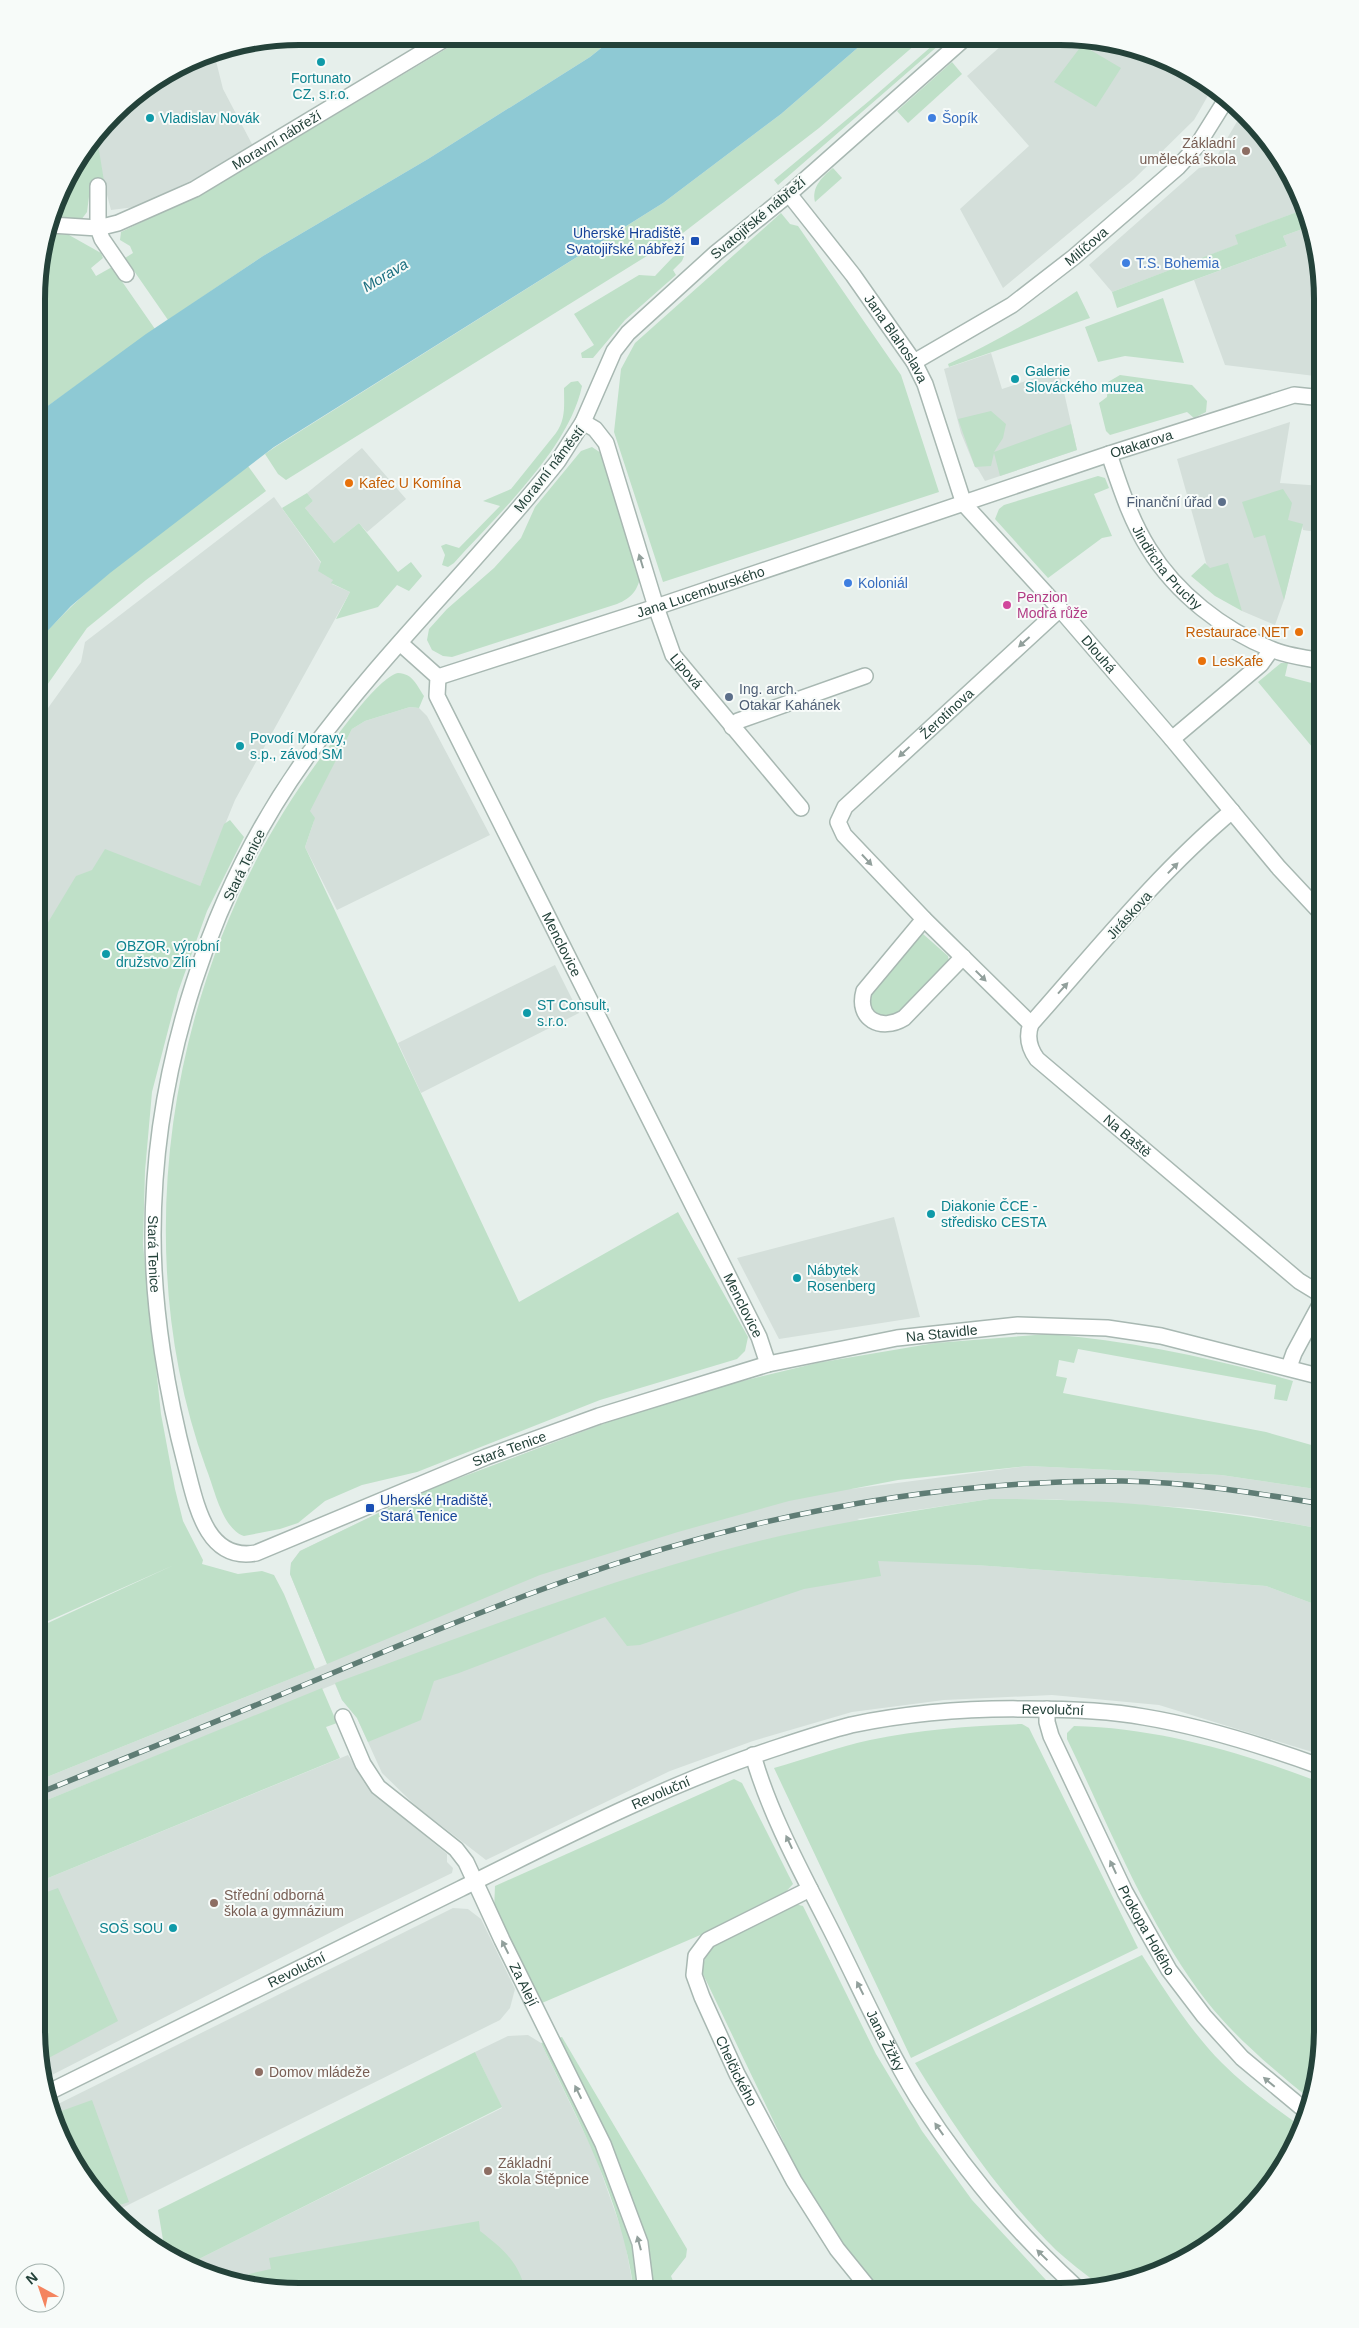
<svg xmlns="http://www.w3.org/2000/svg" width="1359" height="2328" font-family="Helvetica,sans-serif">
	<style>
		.built { fill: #d4dfda }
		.green { fill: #bfe0c8 }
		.water { fill: #8ec9d4 }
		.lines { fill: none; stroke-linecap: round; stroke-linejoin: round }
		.minor-casing { stroke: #a8b8b2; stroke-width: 18 }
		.minor { stroke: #fff; stroke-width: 15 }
		.rail-casing { stroke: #5f7d75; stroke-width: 5.5 }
		.rail { stroke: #f7fbf9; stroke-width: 4; stroke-dasharray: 11; stroke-linecap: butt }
		.oneway { fill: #92a09c }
		.culture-dot { fill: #0f9aa8; stroke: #f7fbf9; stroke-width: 2 }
		.shop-dot { fill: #3f7fe0; stroke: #f7fbf9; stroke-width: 2 }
		.education-dot { fill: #8d6e63; stroke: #f7fbf9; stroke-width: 2 }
		.transit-dot { fill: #1a4fb4; stroke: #f7fbf9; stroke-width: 2 }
		.food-dot { fill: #e8710a; stroke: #f7fbf9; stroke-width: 2 }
		.service-dot { fill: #5c6f8a; stroke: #f7fbf9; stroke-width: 2 }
		.hotel-dot { fill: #d1479c; stroke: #f7fbf9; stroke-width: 2 }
		.labels { text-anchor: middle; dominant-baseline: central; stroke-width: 4; stroke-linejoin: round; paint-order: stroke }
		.culture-label { font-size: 14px; fill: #0d838f; stroke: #f7fbf9; text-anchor: start }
		.shop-label { font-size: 14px; fill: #366cbe; stroke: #f7fbf9; text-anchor: start }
		.street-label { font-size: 14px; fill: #24423a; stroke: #f7fbf9 }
		.education-label { font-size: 14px; fill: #785e54; stroke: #f7fbf9; text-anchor: start }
		.transit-label { font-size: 14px; fill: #164399; stroke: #f7fbf9; text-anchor: end }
		.food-label { font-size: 14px; fill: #c56008; stroke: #f7fbf9; text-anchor: start }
		.service-label { font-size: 14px; fill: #4e5e75; stroke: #f7fbf9; text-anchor: end }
		.hotel-label { font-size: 14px; fill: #b23c85; stroke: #f7fbf9; text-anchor: start }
		.water-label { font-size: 15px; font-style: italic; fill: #1c6f80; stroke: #f7fbf9 }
		.rim { fill: none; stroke: #24423a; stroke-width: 6 }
	</style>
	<rect width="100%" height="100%" fill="#e6efeb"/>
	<g class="built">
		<path d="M1010 38 1095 39 1161 56 1213 87 1194 120 1134 179 1003 288 960 209 1029 146 967 76Z"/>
		<path d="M214 53 223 89 253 146 203 175 135 207 111 210 102 176 97 138 125 102 199 56Z"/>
		<path d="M1242 113 1269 139 1303 199 1305 209 1236 235 1239 244 1112 292 1089 265 1199 168 1211 166Z"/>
		<path d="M1308 227 1323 299V377L1225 365 1194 280 1287 246 1283 236Z"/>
		<path d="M991 353 1002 389 1059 370 1077 450 985 481 978 469 975 467 961 433 944 369Z"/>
		<path d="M1290 422 1280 483 1323 486 1319 529 1323 530V533L1303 530 1302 526 1284 600 1275 625 1242 611 1207 566 1177 459Z"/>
		<path d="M362 448 406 499 367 532 359 523 334 543 305 508 313 501 307 493Z"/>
		<path d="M274 497 333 580 332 584 350 592 235 800 200 886 38 967V722L81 662 85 642Z"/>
		<path d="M410 707 419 708 427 716 490 835 337 910 305 847 314 821 309 811 352 729 365 721Z"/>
		<path d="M555 965 579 1013 421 1093 398 1043Z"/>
		<path d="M894 1217 920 1317 779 1339 737 1258Z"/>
		<path d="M619 1418 851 1489 1028 1466 1221 1475 1322 1490V1529L1253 1516 1190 1508 1050 1499H990L857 1519 976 1565 1266 1586 1322 1607V1755L1159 1705 1052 1695 944 1700 852 1712 753 1741 670 1771 486 1860 417 1807 382 1773 357 1718 342 1700 335 1684 37 1804V1781L327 1664 290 1574 291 1563 300 1551 422 1492Z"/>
		<path d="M348 1755 371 1791 447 1854V1862L453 1868 452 1873 349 1923 46 2078 36 2029V1883Z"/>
		<path d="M453 1908 468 1909 481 1919 515 1989 510 2008 500 2020 114 2212 90 2189 56 2129 52 2107Z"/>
		<path d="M528 2035 541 2043 595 2155 624 2237 634 2291 265 2290 198 2272 187 2265 502 2108 475 2052 508 2036Z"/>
	</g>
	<g class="green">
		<path d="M466 37H615L590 57 428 159 263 256 168 320 125 258 133 253 130 246 120 240 121 232 209 190Z"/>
		<path d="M869 38H923L819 128 679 236 286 480 278 474 265 454 275 447 663 203 781 114Z"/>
		<path d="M941 38H947L778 185 774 180 869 101Z"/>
		<path d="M1082 45 1121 68 1096 107 1054 82Z"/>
		<path d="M952 62 962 74 908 123 897 111Z"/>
		<path d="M97 138 104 181 90 189 87 212 81 220 53 216 63 182Z"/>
		<path d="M833 168 842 178 815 202C811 187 823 176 833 168Z"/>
		<path d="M1305 209 1308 227 1283 236 1287 246 1117 308 1112 292 1238 244 1235 235Z"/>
		<path d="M781 213 790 224 798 226 901 375 939 492 663 582 614 432 621 369 635 343Z"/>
		<path d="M48 233 69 235 101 253 103 258 91 268 96 276 112 267 155 329 38 413V265Z"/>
		<path d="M686 251 682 261 673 270 676 275 625 320 593 358H582L581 353 594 345 574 314 639 275 655 276 673 257Z"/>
		<path d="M1077 291 1090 318 949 367 948 364C994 343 1035 319 1077 291Z"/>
		<path d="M1163 298 1184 363 1125 356 1098 362 1085 327Z"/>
		<path d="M1120 375 1192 385 1207 401 1206 412 1194 418 1187 412 1110 435 1106 431 1099 403 1107 397 1108 382Z"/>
		<path d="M578 381 582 386C569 449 496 516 454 563L448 567 442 565 445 555 441 546 446 544 459 548 500 506 483 501 511 489 556 433C566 419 564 405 564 388L571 382Z"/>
		<path d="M991 411 1006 424 1003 438 994 452 1071 424 1077 450 1000 476 994 453 991 466 975 467 958 419Z"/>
		<path d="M592 447 601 453 641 574C638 590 632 598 617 604L452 657 443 656 432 650 427 640 429 629 447 609 494 568 521 538 535 507 581 451Z"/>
		<path d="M248 466 266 491 146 580 87 628 38 698V641C99 573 176 521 248 466Z"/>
		<path d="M1098 476 1105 478 1109 488 1094 494 1112 536 1102 538 1048 578 995 519 999 509 1004 505Z"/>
		<path d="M1283 489 1292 503 1288 520 1303 524 1284 600 1265 535 1254 538 1242 502Z"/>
		<path d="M307 493 313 501 305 508 334 543 359 523 398 572 411 562 422 576 409 591 397 585 378 607 336 619 350 592 331 583 333 580 318 571 321 562 282 508Z"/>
		<path d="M1205 563 1210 568 1228 563 1242 611 1215 596 1191 576Z"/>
		<path d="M1281 663H1288L1285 676 1323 686V760L1258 682Z"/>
		<path d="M398 673C413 674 416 684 424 696L419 708 410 707 365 721 352 729 310 811 315 818 305 847 519 1302 678 1212 748 1337 745 1351 737 1359 600 1400 417 1472 362 1485 325 1501 298 1523 280 1529 244 1536C222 1529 214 1487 206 1468 122 1236 174 951 322 756 337 737 377 678 398 673Z"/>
		<path d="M230 820 244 837 207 911 178 992 152 1092 145 1171 143 1245 161 1414 175 1489 183 1521 203 1560 202 1564 238 1574 262 1571 274 1575 284 1594 315 1669 37 1781V1628L174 1565 37 1626 38 939 76 876 92 870 105 849 200 886 224 824Z"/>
		<path d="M923 934 948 956 949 962 907 1008 887 1019C875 1013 869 1009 870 995L917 938Z"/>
		<path d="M1048 1334C1132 1341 1213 1358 1293 1381L1287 1401 1274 1399 1276 1385 1078 1349 1074 1363 1059 1360 1056 1376 1067 1378 1063 1393 1266 1432 1322 1448V1490L1221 1475 1028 1466 898 1480 789 1501 678 1532 540 1575 327 1664 290 1574 291 1563 300 1551 422 1492 619 1418 718 1387 817 1363 935 1343Z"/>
		<path d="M990 1499C1102 1498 1213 1508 1322 1529V1607L1266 1586 975 1565 878 1561 881 1576 804 1589 640 1645 627 1646 605 1617 459 1673 434 1681 421 1720 368 1742 357 1718 342 1700 335 1683C463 1636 592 1586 724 1550 811 1526 901 1513 990 1499Z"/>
		<path d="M322 1688 337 1723 326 1727 340 1758 36 1883 37 1804Z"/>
		<path d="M1022 1724 1029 1728 1138 1948 911 2058 774 1768C806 1759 838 1747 870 1740 920 1729 971 1726 1022 1724Z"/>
		<path d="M1074 1726C1160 1728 1243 1753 1322 1783V2047L1310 2099C1274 2070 1237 2039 1208 2003 1149 1928 1109 1826 1067 1739V1733Z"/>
		<path d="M734 1779 742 1783 793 1884 782 1896 705 1933 542 2003 494 1911 495 1886Z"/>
		<path d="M58 1888 118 2021 43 2061 36 2029V1896Z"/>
		<path d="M795 1904 803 1906 876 2054 922 2131 972 2200 1057 2292 878 2291 845 2251 780 2147 784 2143 702 1972C704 1963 705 1954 711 1947 728 1928 772 1915 795 1904Z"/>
		<path d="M1142 1955C1166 1992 1191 2032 1222 2063 1247 2088 1275 2108 1303 2128L1269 2189 1220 2238 1160 2272 1098 2284C1084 2273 1069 2262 1056 2250 1000 2195 956 2130 915 2063Z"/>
		<path d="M562 2037 687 2249 686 2257 671 2276 677 2291H634C622 2201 580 2123 541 2043Z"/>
		<path d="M475 2052 502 2107 187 2265 165 2252 158 2210Z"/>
		<path d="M92 2100 129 2202 110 2208C85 2184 60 2149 53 2114Z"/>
		<path d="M479 2221 480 2231C502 2248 519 2262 525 2290H265L252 2286 251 2283 248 2285 197 2271V2268L249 2277V2274L271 2269 269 2258Z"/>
	</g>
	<path class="water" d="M615 37 869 38 781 114 663 203 274 447 110 573 71 606 38 641V413L146 334 263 256 428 159 590 57Z"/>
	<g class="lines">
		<g class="minor-casing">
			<g id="minor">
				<path id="s1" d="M965 38 789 194 716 253 628 333 614 351 583 422 558 461C478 562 384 651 308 755 210 890 153 1068 153 1235 153 1310 167 1394 186 1466 196 1504 206 1562 256 1553L486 1457 599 1416 768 1364 897 1338 1018 1325 1107 1328 1161 1336 1322 1377"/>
				<path id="s2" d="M98 186V228L118 223 195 189 448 37"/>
				<path id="s3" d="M789 194 853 275 914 362 925 384 964 504 1060 609 1172 739 1279 868 1323 915"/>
				<path d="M51 225 98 228 102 239 126 274"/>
				<path id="s4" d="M914 362 1012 305 1074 257 1178 167 1197 146 1227 98"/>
				<path id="s5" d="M583 422 595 429 606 443 656 607 673 655 801 808"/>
				<path id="s6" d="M1109 454C1120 486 1130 519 1149 549 1176 593 1223 630 1271 649 1286 656 1306 658 1323 661"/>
				<path id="s7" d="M400 643 438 677 437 696 759 1337 768 1364"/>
				<path id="s8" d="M438 677 656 607 1109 454 1294 395 1323 398"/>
				<path d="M732 727 738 721 865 676"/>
				<path d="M1172 739 1261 664 1271 650"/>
				<path id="s9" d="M1232 811C1157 874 1095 952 1031 1024 1026 1037 1029 1048 1037 1059L1299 1281 1322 1295"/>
				<path d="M924 919 864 991C856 1019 881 1032 904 1018L963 957"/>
				<path id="s10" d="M1031 1024 924 919 844 835 838 822 845 807 1060 609"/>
				<path d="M1289 1367 1294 1353 1322 1301"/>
				<path id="s11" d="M1047 1709V1722L1051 1736 1125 1892 1169 1970 1204 2016 1242 2058 1307 2112"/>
				<path id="s12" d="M343 1717 363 1764 378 1787 456 1849 466 1862 502 1940 603 2144 640 2243 646 2291"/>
				<path id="s13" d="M753 1755C769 1813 803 1875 830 1928 859 1985 884 2043 917 2097 962 2168 1016 2232 1077 2288"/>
				<path id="s14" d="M810 1889 708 1940 696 1956 694 1975 702 1997 737 2074 794 2181 837 2249 871 2291"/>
				<path id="s15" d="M49 2092C186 2024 323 1957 460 1889 564 1837 669 1783 779 1747 803 1739 827 1731 851 1725 909 1713 969 1708 1028 1709 1067 1709 1106 1710 1144 1717 1205 1727 1264 1746 1322 1767"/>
			</g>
		</g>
		<use href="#minor" class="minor"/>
		<g class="rail-casing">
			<path id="rail" d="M37 1794C122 1759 207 1726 292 1690 383 1652 475 1613 568 1580 745 1517 933 1480 1122 1481 1189 1482 1256 1493 1322 1504"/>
		</g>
		<use href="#rail" class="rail"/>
	</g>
	<defs><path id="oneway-solid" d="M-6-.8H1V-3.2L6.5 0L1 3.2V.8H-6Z" transform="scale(1.25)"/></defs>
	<g class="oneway">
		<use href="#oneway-solid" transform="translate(641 561) rotate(-107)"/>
		<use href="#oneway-solid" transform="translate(1024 642) rotate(138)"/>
		<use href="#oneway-solid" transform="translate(904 752) rotate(137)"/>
		<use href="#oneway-solid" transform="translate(867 860) rotate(47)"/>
		<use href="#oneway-solid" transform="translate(1173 868) rotate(-46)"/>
		<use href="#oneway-solid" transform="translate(981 976) rotate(45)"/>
		<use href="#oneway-solid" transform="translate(1063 988) rotate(-48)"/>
		<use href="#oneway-solid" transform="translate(789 1842) rotate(-115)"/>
		<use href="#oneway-solid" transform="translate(1113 1867) rotate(-115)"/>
		<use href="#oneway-solid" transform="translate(505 1947) rotate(-117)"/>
		<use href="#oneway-solid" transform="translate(860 1988) rotate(-117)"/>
		<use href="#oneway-solid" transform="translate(1269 2082) rotate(-140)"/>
		<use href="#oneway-solid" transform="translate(578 2092) rotate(-116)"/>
		<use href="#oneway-solid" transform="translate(939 2129) rotate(-125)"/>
		<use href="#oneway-solid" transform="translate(639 2243) rotate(-105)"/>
		<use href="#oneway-solid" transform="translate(1042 2255) rotate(-136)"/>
	</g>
	<g class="culture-dot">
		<circle cx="321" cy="62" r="5"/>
		<circle cx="150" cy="118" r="5"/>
		<circle cx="1015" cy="379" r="5"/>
		<circle cx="240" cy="746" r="5"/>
		<circle cx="106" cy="954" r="5"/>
		<circle cx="527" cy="1013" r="5"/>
		<circle cx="931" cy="1214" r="5"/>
		<circle cx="797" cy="1278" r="5"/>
		<circle cx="173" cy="1928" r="5"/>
	</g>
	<g class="shop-dot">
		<circle cx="932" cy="118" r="5"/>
		<circle cx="1126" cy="263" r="5"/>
		<circle cx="848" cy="583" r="5"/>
	</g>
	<g class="education-dot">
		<circle cx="1246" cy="151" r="5"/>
		<circle cx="214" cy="1903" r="5"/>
		<circle cx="259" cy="2072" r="5"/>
		<circle cx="488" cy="2171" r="5"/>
	</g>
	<g class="transit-dot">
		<rect x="690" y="236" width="10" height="10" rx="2.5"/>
		<rect x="365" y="1503" width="10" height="10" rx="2.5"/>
	</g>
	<g class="food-dot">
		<circle cx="349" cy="483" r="5"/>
		<circle cx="1299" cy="632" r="5"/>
		<circle cx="1202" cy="661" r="5"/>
	</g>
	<g class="service-dot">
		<circle cx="1222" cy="502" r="5"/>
		<circle cx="729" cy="697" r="5"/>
	</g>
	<circle class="hotel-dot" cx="1007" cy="605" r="5"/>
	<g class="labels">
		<g class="culture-label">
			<text x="321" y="78" text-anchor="middle">Fortunato<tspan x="321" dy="16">CZ, s.r.o.</tspan></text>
			<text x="160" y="118">Vladislav Novák</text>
			<text x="1025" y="371">Galerie<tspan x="1025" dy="16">Slováckého muzea</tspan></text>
			<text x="250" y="738">Povodí Moravy,<tspan x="250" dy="16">s.p., závod SM</tspan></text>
			<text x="116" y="946">OBZOR, výrobní<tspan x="116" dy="16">družstvo Zlín</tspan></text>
			<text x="537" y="1005">ST Consult,<tspan x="537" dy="16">s.r.o.</tspan></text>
			<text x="941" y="1206">Diakonie ČCE -<tspan x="941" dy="16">středisko CESTA</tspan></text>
			<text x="807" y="1270">Nábytek<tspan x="807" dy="16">Rosenberg</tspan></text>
			<text x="163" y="1928" text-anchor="end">SOŠ SOU</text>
		</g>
		<g class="shop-label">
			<text x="942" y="118">Šopík</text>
			<text x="1136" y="263">T.S. Bohemia</text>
			<text x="858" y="583">Koloniál</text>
		</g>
		<g class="street-label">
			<text stroke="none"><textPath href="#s2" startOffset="242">Moravní nábřeží</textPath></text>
			<text transform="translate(758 218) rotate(-40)">Svatojiřské nábřeží</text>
			<text stroke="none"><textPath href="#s4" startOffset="208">Milíčova</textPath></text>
			<text stroke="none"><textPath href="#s3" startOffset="180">Jana Blahoslava</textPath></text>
			<text stroke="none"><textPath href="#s8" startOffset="741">Otakarova</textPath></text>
			<text transform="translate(549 469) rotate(-52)">Moravní náměstí</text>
			<text stroke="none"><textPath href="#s6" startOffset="129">Jindřicha Pruchy</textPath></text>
			<text stroke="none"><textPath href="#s8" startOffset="276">Jana Lucemburského</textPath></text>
			<text stroke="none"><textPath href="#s3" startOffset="562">Dlouhá</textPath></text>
			<text stroke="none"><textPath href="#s5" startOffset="275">Lipová</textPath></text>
			<text stroke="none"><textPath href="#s10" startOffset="435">Žerotínova</textPath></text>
			<text transform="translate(244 865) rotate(-64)">Stará Tenice</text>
			<text transform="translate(1129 915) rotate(-48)">Jiráskova</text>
			<text stroke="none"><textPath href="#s7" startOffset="348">Menclovice</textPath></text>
			<text stroke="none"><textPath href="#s9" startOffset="449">Na Baště</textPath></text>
			<text stroke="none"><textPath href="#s1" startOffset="1512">Stará Tenice</textPath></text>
			<text stroke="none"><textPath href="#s7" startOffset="752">Menclovice</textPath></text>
			<text stroke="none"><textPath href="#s1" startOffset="2575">Na Stavidle</textPath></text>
			<text stroke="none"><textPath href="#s1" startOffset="2126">Stará Tenice</textPath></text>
			<text stroke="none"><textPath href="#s15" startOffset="1086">Revoluční</textPath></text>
			<text stroke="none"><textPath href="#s15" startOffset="681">Revoluční</textPath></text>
			<text stroke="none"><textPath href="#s11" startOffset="244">Prokopa Holého</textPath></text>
			<text stroke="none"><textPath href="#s15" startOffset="276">Revoluční</textPath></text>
			<text stroke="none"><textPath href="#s12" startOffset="330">Za Alejí</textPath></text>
			<text stroke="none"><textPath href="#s13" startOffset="315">Jana Žižky</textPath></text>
			<text stroke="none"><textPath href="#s14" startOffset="258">Chelčického</textPath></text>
		</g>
		<g class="education-label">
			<text x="1236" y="143" text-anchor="end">Základní<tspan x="1236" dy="16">umělecká škola</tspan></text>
			<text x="224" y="1895">Střední odborná<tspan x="224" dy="16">škola a gymnázium</tspan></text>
			<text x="269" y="2072">Domov mládeže</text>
			<text x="498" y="2163">Základní<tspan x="498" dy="16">škola Štěpnice</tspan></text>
		</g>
		<g class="transit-label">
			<text x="685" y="233">Uherské Hradiště,<tspan x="685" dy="16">Svatojiřské nábřeží</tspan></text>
			<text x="380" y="1500" text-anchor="start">Uherské Hradiště,<tspan x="380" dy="16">Stará Tenice</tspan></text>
		</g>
		<g class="food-label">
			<text x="359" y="483">Kafec U Komína</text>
			<text x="1289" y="632" text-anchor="end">Restaurace NET</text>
			<text x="1212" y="661">LesKafe</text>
		</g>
		<g class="service-label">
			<text x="1212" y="502">Finanční úřad</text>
			<text x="739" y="689" text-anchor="start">Ing. arch.<tspan x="739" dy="16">Otakar Kahánek</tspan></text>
		</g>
		<g class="hotel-label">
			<text x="1017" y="597">Penzion<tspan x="1017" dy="16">Modrá růže</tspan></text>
		</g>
		<g class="water-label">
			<text transform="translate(385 275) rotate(-31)">Morava</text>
		</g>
	</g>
	<path d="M0 0H1359V2328H0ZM299 45H1060A254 254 0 0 1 1314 299V2029A254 254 0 0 1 1060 2283H299A254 254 0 0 1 45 2029V299A254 254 0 0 1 299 45Z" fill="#f7fbf9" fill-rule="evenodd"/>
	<path class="rim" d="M299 45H1060A254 254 0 0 1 1314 299V2029A254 254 0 0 1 1060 2283H299A254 254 0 0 1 45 2029V299A254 254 0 0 1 299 45Z"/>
	<g transform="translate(40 2288) rotate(320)"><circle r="24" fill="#f7fbf9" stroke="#a3b1ad"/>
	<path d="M0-4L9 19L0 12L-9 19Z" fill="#f4845f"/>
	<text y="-8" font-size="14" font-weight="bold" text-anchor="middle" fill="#24423a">N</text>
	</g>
</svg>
